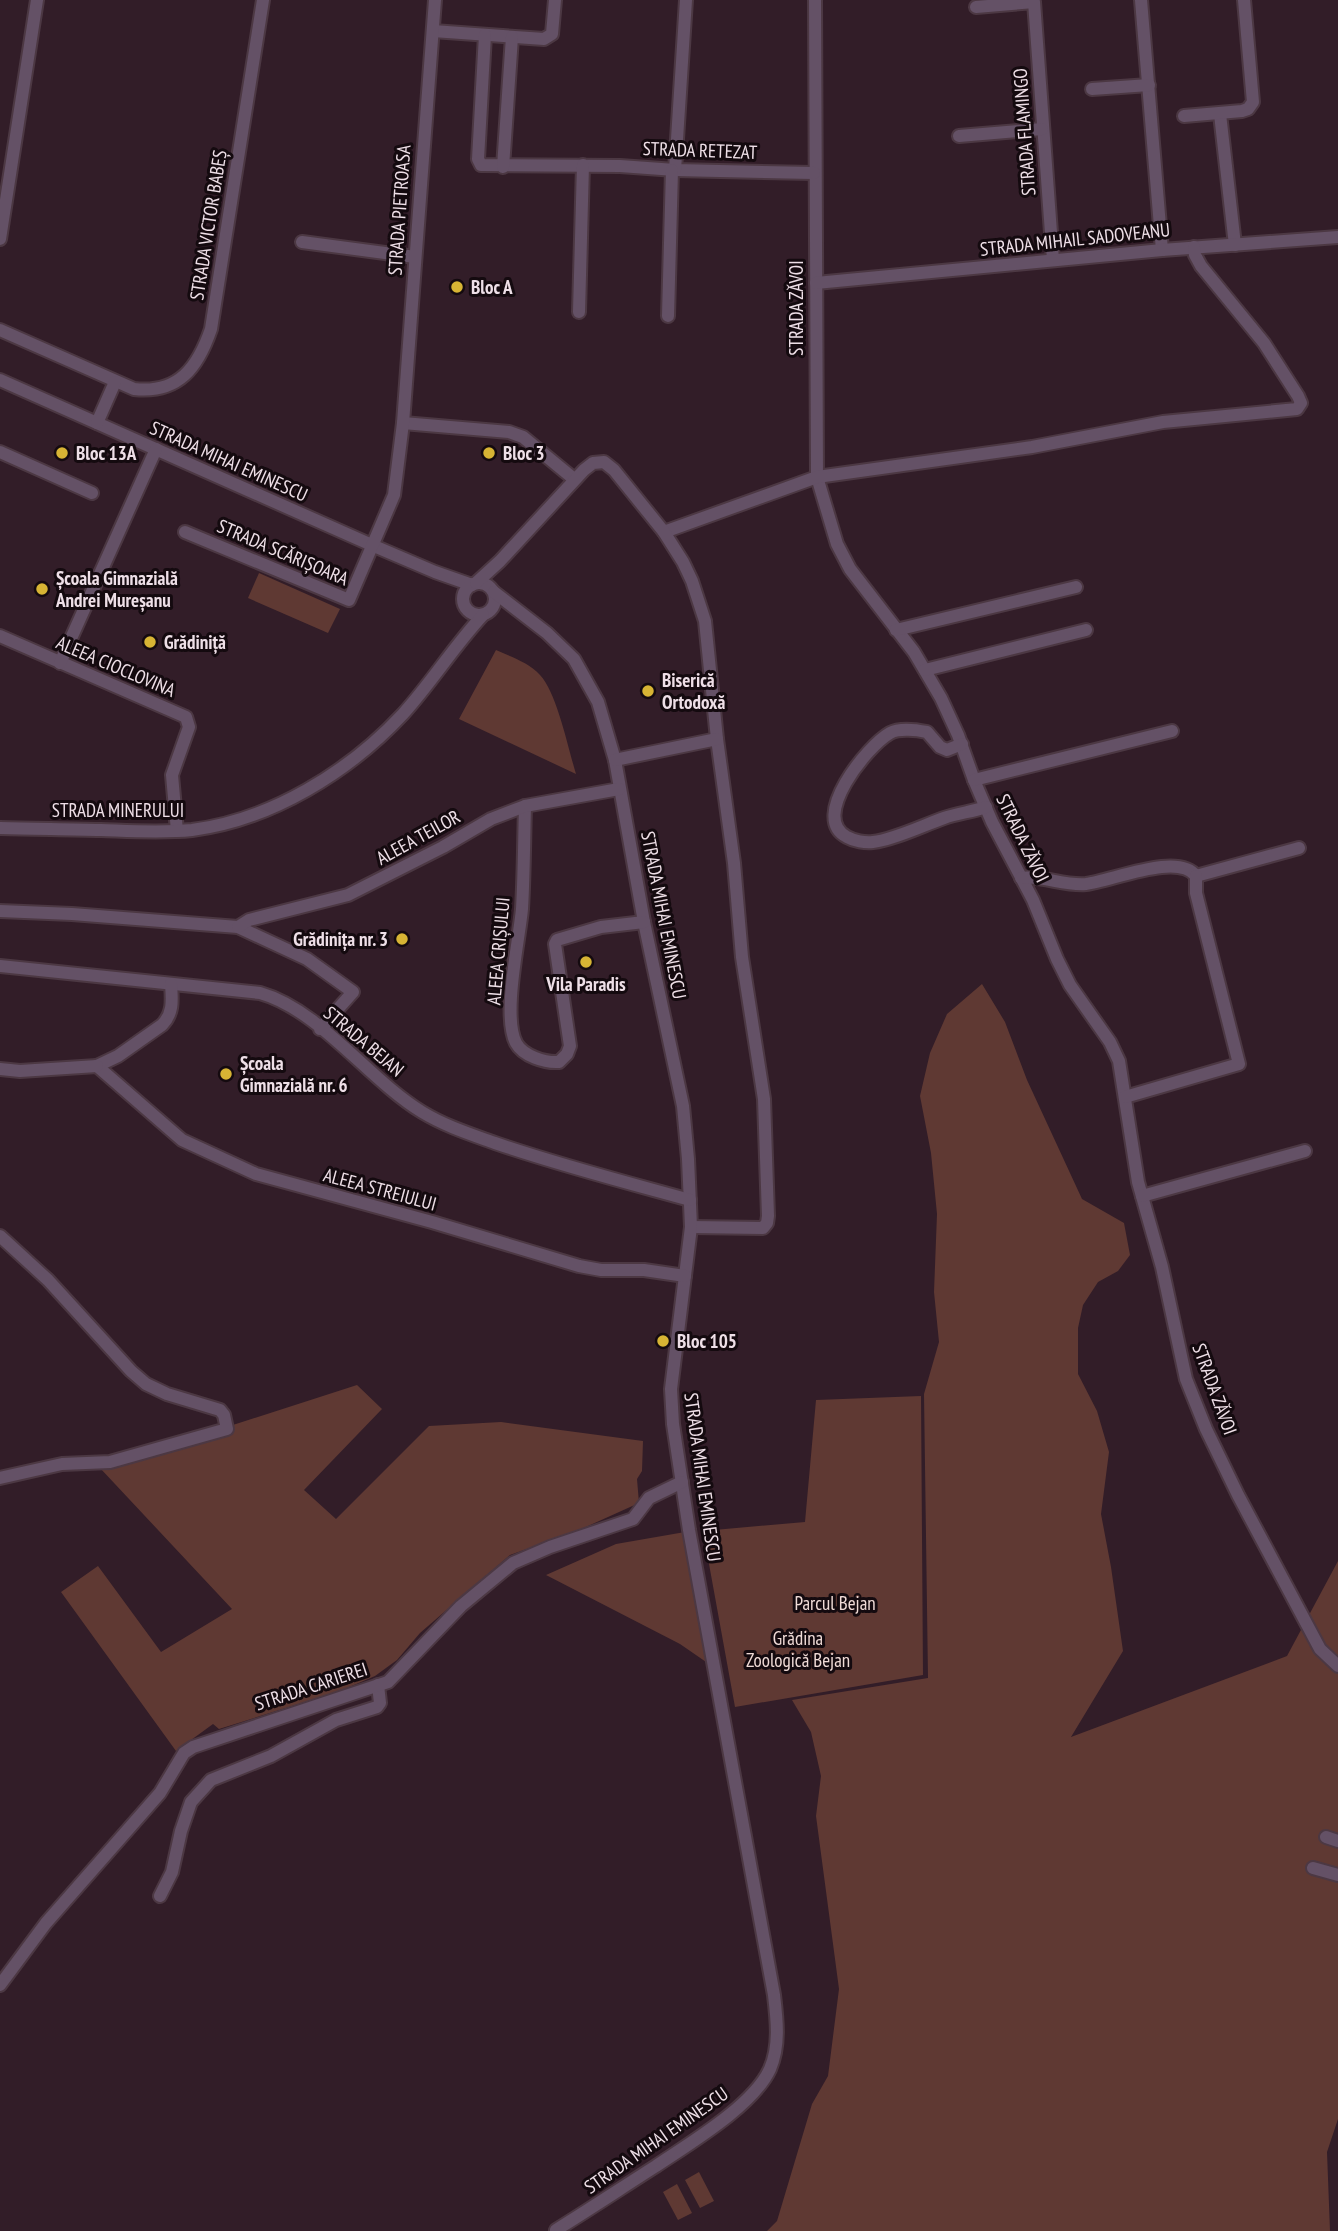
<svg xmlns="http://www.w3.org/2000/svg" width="1338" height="2231" font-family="'PT Sans Narrow',sans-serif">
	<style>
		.green { fill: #5f3933 }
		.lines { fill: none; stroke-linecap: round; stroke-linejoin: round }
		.minor-casing { stroke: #4c3843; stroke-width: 16 }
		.minor { stroke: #645166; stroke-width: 12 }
		.poi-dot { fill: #d7b434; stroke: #140a0f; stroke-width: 2.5 }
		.labels { text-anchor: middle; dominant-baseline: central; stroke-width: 6; stroke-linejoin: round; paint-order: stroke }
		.street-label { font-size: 19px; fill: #eedfe7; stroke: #140a0f }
		.poi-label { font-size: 19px; font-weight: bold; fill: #eedfe7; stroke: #140a0f; text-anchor: start }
		.park-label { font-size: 19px; fill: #f0dbd7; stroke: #140a0f }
	</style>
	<rect width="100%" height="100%" fill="#321d28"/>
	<g class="green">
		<path d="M259 573 340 609 328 633 248 598Z"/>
		<path d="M496 650C511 657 528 662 540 675 557 693 568 748 576 774L459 719Z"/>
		<path d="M982 984 1005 1022 1027 1080 1082 1199 1124 1223 1130 1255 1118 1271 1098 1282 1083 1305 1078 1328V1374L1097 1411 1109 1452 1101 1514 1111 1567 1123 1651 1071 1737 1287 1656 1338 1561V2119L1327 2152 1330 2231H767L777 2221 812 2104 828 2076 839 1989 816 1816 821 1776 811 1732 792 1700 928 1678 924 1394 939 1342 934 1292 937 1214 931 1153 920 1096 930 1053 947 1014Z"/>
		<path d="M357 1385 382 1409 304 1490 336 1519 429 1426 501 1422 643 1441 642 1471 637 1479 639 1503 577 1531 510 1555 420 1633 397 1660 375 1676 340 1691 219 1729 213 1724 176 1751 61 1592 98 1566 161 1652 232 1609 100 1468Z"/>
		<path d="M921 1396 923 1675 735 1707 703 1531 805 1522 816 1400Z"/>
		<path d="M685 1532 709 1664 680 1644 546 1575 616 1544Z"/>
		<path d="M699 2172 714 2201 700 2208 685 2180Z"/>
		<path d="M677 2184 692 2213 678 2220 663 2192Z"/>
	</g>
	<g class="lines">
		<g class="minor-casing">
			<g id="minor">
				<path d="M815 0 817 477 837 544 850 569 914 652 941 698 958 735 974 780 992 822 1033 900 1057 959 1070 985 1110 1042 1119 1061 1138 1182 1162 1267 1186 1379 1206 1429 1238 1495 1320 1649 1338 1666"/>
				<path d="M1141 0 1162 250"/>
				<path d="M976 7 1034 2 1053 260"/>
				<path d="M433 31 544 39 552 34 555 0"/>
				<path d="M485 35 478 159 481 165 620 166 675 170 814 173"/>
				<path d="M1092 89 1149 85"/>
				<path d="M1220 114 1235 245"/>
				<path d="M1184 116 1242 111 1248 109 1253 102 1244 0"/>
				<path d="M959 136 1042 129"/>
				<path d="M503 167 512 37"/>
				<path d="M675 170 686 0"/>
				<path d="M0 239 37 0"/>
				<path d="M302 242 415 257"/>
				<path d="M816 283 1162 250 1338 237"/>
				<path d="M579 312 583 165"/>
				<path d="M668 316 672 170"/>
				<path d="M0 330 134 389C179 394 198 367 211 329L263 0"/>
				<path d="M0 380 374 546 435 572 472 585"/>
				<path d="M97 423 115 382"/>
				<path d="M403 423 509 432 523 437 574 479"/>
				<path d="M0 452 92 493"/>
				<path d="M185 532 349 600 394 495 403 423 435 0"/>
				<path d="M664 532 817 477 1032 447 1163 422 1297 409 1301 403 1298 396 1264 343 1201 266 1195 255 1194 247"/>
				<circle cx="479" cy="599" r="16"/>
				<path d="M476 583 500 561 584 470 593 463 604 462 614 470 664 532 683 562 692 581 705 621 717 739 734 863 742 957 764 1099 768 1216 767 1223 763 1228 691 1227"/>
				<path d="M494 592 547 633 574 659 598 702 615 760 644 922 683 1106 688 1159 691 1227 671 1389 673 1424 689 1530 774 1995C777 2020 780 2046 770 2069 753 2106 690 2143 656 2166 623 2187 590 2209 556 2230"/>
				<path d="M896 630 1076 587"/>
				<path d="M0 636 186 717 189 727 172 775 177 831"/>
				<path d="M60 663 156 449"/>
				<path d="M925 670 1086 630"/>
				<path d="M962 744 947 750 940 747 927 732C917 730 899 728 890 733 867 746 809 818 847 837 854 841 865 843 873 842 893 840 924 825 944 818 958 813 972 812 986 807"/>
				<path d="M615 760 717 739"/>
				<path d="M974 780 1172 731"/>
				<path d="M525 806C524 840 524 875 522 909 519 941 502 1016 516 1043 523 1056 545 1063 559 1062L567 1054 570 1046 555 944 557 940 601 927 644 922"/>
				<path d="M0 828C34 829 68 829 101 830 131 831 162 833 192 830 271 820 349 772 403 714 432 682 454 646 483 615"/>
				<path d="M1021 878C1042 875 1064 886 1086 884 1112 881 1178 852 1196 876L1299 848"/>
				<path d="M0 911 72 914 238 927 307 959 353 992 320 1029"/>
				<path d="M238 927 249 920 348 895 443 847 491 819 525 806 619 789"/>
				<path d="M0 966 260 993C320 1010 368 1079 422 1112 445 1126 470 1134 495 1143 559 1165 625 1182 690 1200"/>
				<path d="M171 984C172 999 174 1013 162 1025L118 1056 97 1066 182 1140 256 1174 432 1222 579 1266 601 1270H644L685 1276"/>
				<path d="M0 1069 20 1071 97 1066"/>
				<path d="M1125 1097 1239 1064 1196 893V876"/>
				<path d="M1142 1196 1305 1151"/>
				<path d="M0 1236 48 1280 131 1371 146 1384 167 1394 220 1410 224 1415 227 1429 110 1462 62 1464 0 1478"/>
				<path d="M1326 1837 1338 1841"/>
				<path d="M1313 1868 1338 1875"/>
				<path d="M160 1896 172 1872 181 1831 191 1802 211 1780 271 1756 336 1720 377 1707 380 1703 378 1685"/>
				<path d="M0 1985 46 1923 160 1793 184 1753 193 1747 388 1682 461 1606 513 1563 550 1547 633 1519 649 1498 682 1482"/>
			</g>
		</g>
		<use href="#minor" class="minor"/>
	</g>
	<g class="poi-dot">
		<circle cx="457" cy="287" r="7"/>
		<circle cx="62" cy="453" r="7"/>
		<circle cx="489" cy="453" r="7"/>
		<circle cx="42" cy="589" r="7"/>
		<circle cx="150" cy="642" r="7"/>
		<circle cx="648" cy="691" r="7"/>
		<circle cx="402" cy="939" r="7"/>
		<circle cx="586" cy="962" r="7"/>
		<circle cx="226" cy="1074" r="7"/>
		<circle cx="663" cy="1341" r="7"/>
	</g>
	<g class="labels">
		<g class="street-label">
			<text transform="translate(1024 132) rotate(-94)">STRADA FLAMINGO</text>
			<text transform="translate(700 150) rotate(2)">STRADA RETEZAT</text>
			<text transform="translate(399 210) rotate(-86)">STRADA PIETROASA</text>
			<text transform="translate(208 225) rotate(-81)">STRADA VICTOR BABEȘ</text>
			<text transform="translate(1075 239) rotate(-6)">STRADA MIHAIL SADOVEANU</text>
			<text transform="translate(796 308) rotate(-90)">STRADA ZĂVOI</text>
			<text transform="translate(229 461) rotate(24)">STRADA MIHAI EMINESCU</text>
			<text transform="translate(283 552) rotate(23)">STRADA SCĂRIȘOARA</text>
			<text transform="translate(116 666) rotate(23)">ALEEA CIOCLOVINA</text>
			<text x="118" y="810">STRADA MINERULUI</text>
			<text transform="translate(418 837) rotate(-29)">ALEEA TEILOR</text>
			<text transform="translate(1023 838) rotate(64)">STRADA ZĂVOI</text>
			<text transform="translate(664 915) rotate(79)">STRADA MIHAI EMINESCU</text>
			<text transform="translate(498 951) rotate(-85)">ALEEA CRIȘULUI</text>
			<text transform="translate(364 1041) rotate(40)">STRADA BEJAN</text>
			<text transform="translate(380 1189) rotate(15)">ALEEA STREIULUI</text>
			<text transform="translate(1215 1389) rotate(70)">STRADA ZĂVOI</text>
			<text transform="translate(703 1477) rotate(82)">STRADA MIHAI EMINESCU</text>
			<text transform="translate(311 1686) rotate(-18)">STRADA CARIEREI</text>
			<text transform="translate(656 2140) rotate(-35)">STRADA MIHAI EMINESCU</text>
		</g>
		<g class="poi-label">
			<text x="471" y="287">Bloc A</text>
			<text x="76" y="453">Bloc 13A</text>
			<text x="503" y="453">Bloc 3</text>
			<text x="56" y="578">Școala Gimnazială<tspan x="56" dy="22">Andrei Mureșanu</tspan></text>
			<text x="164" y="642">Grădiniță</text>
			<text x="662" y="680">Biserică<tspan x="662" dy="22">Ortodoxă</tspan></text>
			<text x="388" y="939" text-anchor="end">Grădinița nr. 3</text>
			<text x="586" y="984" text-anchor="middle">Vila Paradis</text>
			<text x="240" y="1063">Școala<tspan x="240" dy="22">Gimnazială nr. 6</tspan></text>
			<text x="677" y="1341">Bloc 105</text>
		</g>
		<g class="park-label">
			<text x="835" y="1603">Parcul Bejan</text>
			<text x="798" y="1638">Grădina<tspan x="798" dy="22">Zoologică Bejan</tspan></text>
		</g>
	</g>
</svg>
